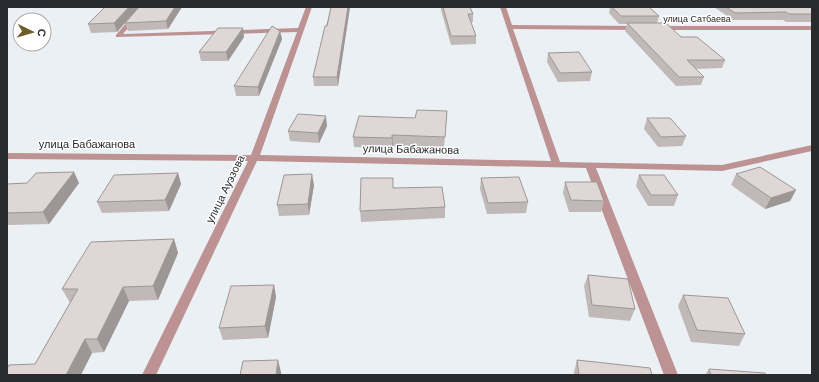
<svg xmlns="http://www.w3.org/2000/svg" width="819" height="382" font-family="Arial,sans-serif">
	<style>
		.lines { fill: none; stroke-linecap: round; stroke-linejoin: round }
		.street { fill: #bc9293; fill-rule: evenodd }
		.wall { fill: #c0b9b7 }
		.shaded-wall { fill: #9c9695 }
		.building { fill: #dfd7d5; stroke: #9c9695 }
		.labels { text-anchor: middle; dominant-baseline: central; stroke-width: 3; stroke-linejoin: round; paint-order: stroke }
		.far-street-label { font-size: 9px; fill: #282a2c; stroke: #fff }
		.street-label { font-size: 11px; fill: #282a2c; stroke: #fff }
	</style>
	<rect width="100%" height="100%" fill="#ebf0f5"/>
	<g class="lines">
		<g class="street">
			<path d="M140 7H146L123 34 298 28 306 7H312L260 155 551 161 500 7H506L512 25 640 26 643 28 640 30 513 29 560 162 722 165 812 145V151L722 171 596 168 678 375H664L586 168 257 161 156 375H142L248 161 7 159V153L251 155 297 32 116 37V35Z"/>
			<path d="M812 26V30H658L655 28 658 26Z"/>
		</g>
	</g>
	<g class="wall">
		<path d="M105 7H182L168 29 128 31 125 23 133 14 117 32 91 33 88 24Z"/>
		<path d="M331 7H350L338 86H314L313 77Z"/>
		<path d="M441 7H470L473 14V22H471L476 36V44L451 45 441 10Z"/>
		<path d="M610 7H649L659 16 657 23 725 60 722 68 695 69 704 77 701 85 676 86 625 31 627 24H619L609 13Z"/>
		<path d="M714 7H812V22H786L783 20H733Z"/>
		<path d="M280 31 282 39 259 96H236L234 86Z"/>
		<path d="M244 37 228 61H201L199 52Z"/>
		<path d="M548 53 592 72 590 81 558 82 547 62Z"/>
		<path d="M447 111 444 148 393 146 392 149 354 147 353 137 415 118Z"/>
		<path d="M647 118 686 136 682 146 658 147 644 129Z"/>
		<path d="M327 126 319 143 290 141 288 131Z"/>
		<path d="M178 173 181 184 169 211 102 213 97 202Z"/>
		<path d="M736 174 796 190 790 201 765 209 731 185Z"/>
		<path d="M639 175 678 195 674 206H648L636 186Z"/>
		<path d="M481 178 528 202 526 213 487 214 480 189Z"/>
		<path d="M565 182 604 201 601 212H569L563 193Z"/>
		<path d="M79 183 49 224 8 225 7 224V184Z"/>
		<path d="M314 185 309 215 279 216 277 205Z"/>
		<path d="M445 207V218L361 222 360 211Z"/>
		<path d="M174 239 178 253 158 300 129 301 104 352 92 353 35 364 70 303 62 289Z"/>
		<path d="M588 275 635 309 630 321 589 317 584 286Z"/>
		<path d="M274 285 276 297 268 338 223 340 219 328Z"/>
		<path d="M683 295 745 334 739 346 691 342 678 306Z"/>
		<path d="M577 360 652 375H574V372Z"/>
		<path d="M709 369 766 375H705Z"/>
	</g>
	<g class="shaded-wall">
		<path d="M129 7H139L117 32 114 23Z"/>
		<path d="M175 7H182L168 29 166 21Z"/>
		<path d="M348 7H350L338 86 337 77Z"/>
		<path d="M243 28 244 37 228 61 226 52Z"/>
		<path d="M280 31 282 39 259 96 258 87Z"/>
		<path d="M326 116 327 126 319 143 318 133Z"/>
		<path d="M392 135 393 146 392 149Z"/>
		<path d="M74 172 79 183 49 224 43 212Z"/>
		<path d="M178 173 181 184 169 211 165 200Z"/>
		<path d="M312 174 314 185 309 215 308 204Z"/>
		<path d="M796 190 790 201 765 209 771 198Z"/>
		<path d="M174 239 178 253 158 300 153 286Z"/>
		<path d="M274 285 276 297 268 338 265 326Z"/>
		<path d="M123 287 129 301 104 352 97 339Z"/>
		<path d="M85 339 92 353 81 375H66Z"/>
		<path d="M278 360 281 372V375H276Z"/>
	</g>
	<g class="building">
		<path d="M105 7H129L114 23 88 24Z"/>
		<path d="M139 7H175L166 21 125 23Z"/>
		<path d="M331 7H348L337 77H313L325 26H327Z"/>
		<path d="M443 7H470L473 14H468L476 36H451Z"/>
		<path d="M612 7H649L659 16H621Z"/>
		<path d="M726 7H812V14H789L786 12 735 13Z"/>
		<path d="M627 23H666L681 37H697L725 60H687L704 77H679Z"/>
		<path d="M272 26 280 31 258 87 234 86Z"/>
		<path d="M218 28H243L226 52H199Z"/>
		<path d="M579 52 592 72 560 73 548 53Z"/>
		<path d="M417 110 447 111 445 137 392 135V138L353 137 359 116 415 118Z"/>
		<path d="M298 114 326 116 318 133 288 131Z"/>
		<path d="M647 118H670L686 136 661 137Z"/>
		<path d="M760 167 796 190 771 198 736 174Z"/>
		<path d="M74 172 43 212 7 213V184L27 183 36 173Z"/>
		<path d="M178 173 165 200 97 202 114 175Z"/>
		<path d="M312 174 308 204 277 205 284 175Z"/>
		<path d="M639 175H664L678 195H651Z"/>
		<path d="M519 177 528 202 488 203 481 178Z"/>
		<path d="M361 178H393V188L442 187 445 207 360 211Z"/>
		<path d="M565 182H597L604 201 571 200Z"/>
		<path d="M174 239 153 286 123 287 97 339H85L66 375H7V369L9 365 35 364 78 289H62L91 242Z"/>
		<path d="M588 275 628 279 635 309 592 305Z"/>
		<path d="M274 285 265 326 219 328 231 286Z"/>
		<path d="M683 295 728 298 745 334 697 330Z"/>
		<path d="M278 360 276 375H240L243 361Z"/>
		<path d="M577 360 650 368 652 375H579Z"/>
		<path d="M709 369 765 373 766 375H711Z"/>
	</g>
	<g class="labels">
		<g class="far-street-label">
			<text x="697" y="19">улица Сатбаева</text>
		</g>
		<g class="street-label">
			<text x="87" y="144">улица Бабажанова</text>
			<text transform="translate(411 149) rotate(1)">улица Бабажанова</text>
			<text transform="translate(225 189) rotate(-64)">улица Ауэзова</text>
		</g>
	</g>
	<rect width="819" height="382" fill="none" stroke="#282a2c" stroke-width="16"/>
	<g transform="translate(32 32) rotate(95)"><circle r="19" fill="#ffffff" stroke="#a9aaab"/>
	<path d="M0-3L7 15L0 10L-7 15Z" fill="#705c2b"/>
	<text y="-6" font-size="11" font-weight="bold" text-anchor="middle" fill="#282a2c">С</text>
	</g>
</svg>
